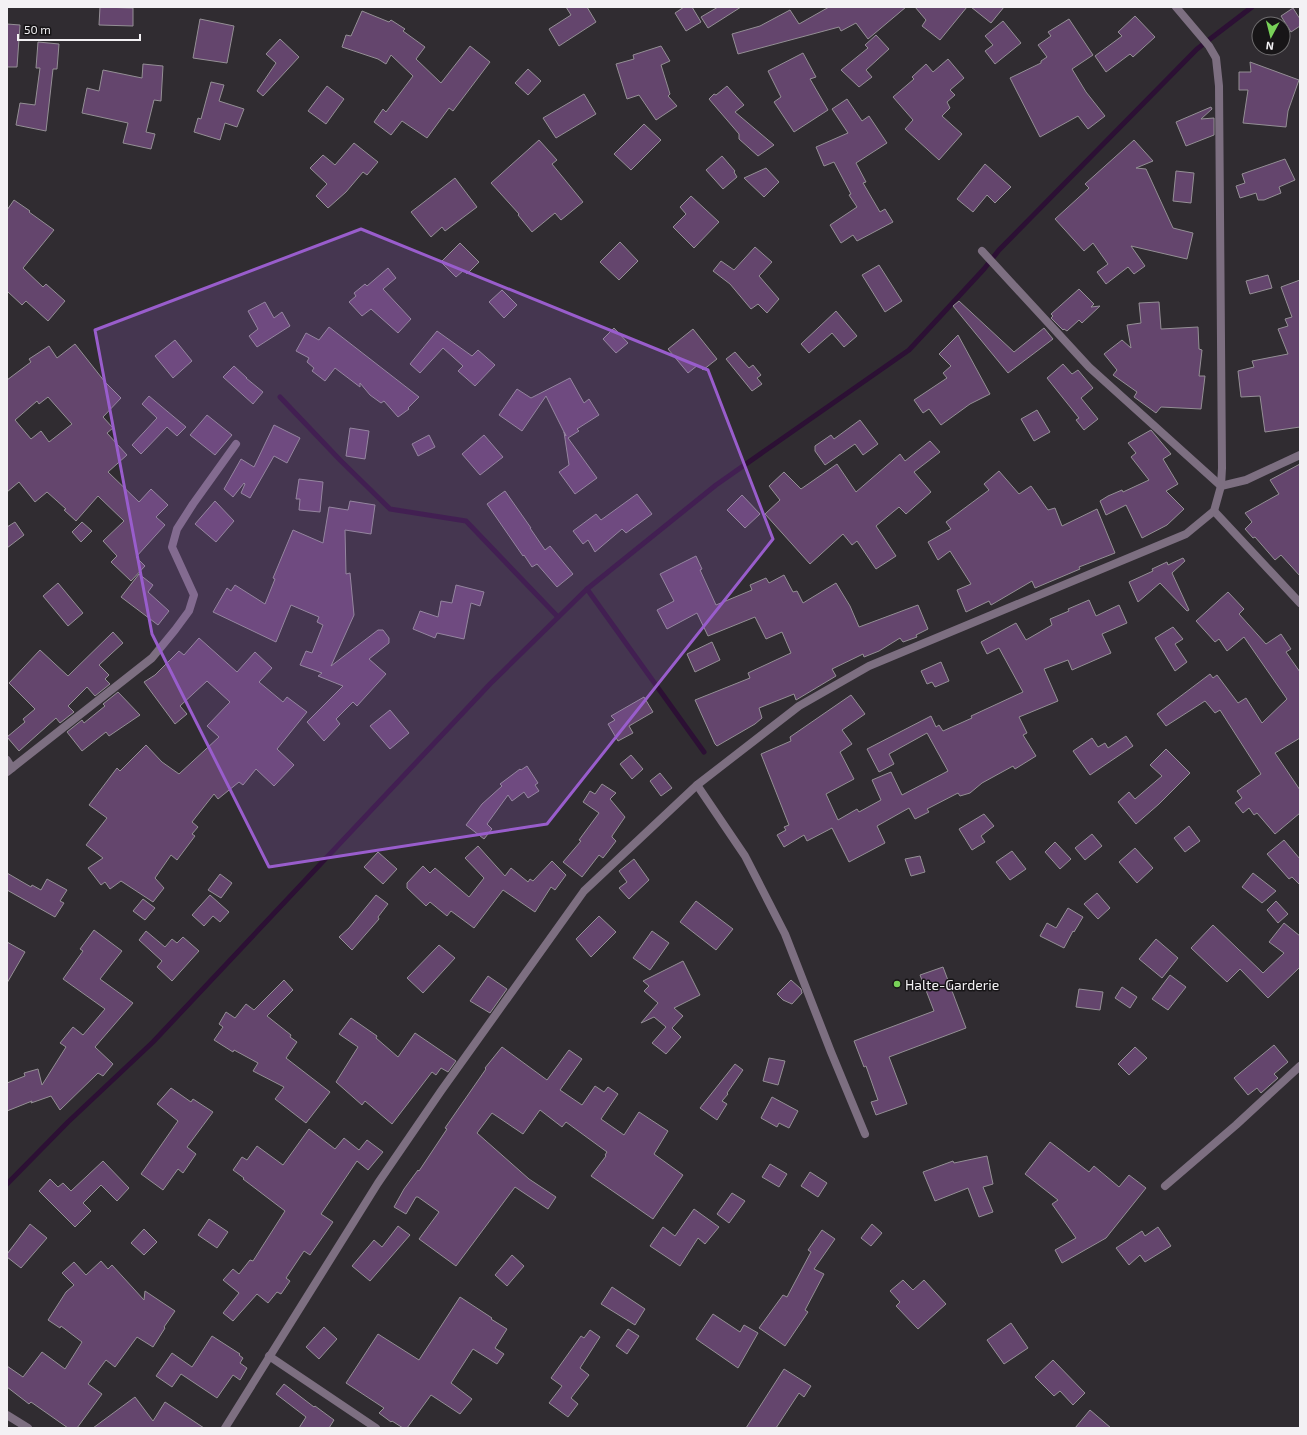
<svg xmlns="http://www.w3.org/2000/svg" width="1307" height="1435" viewBox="0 0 1307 1435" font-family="'Exo 2',sans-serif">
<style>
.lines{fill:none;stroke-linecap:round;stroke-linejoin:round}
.stream{stroke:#2c1034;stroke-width:5}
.building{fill:#64456d;stroke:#948f95;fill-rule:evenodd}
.lane{stroke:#7d6f81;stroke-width:8}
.street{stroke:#7d6f81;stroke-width:8}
.marked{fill:#995dcc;fill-opacity:0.2;stroke:#995dcc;stroke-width:3;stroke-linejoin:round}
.poi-dot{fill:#78d158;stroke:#171517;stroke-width:1.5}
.labels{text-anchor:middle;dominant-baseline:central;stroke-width:3;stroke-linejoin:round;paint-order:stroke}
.poi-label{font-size:14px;fill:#f3f1f4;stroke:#171517;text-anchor:start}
</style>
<rect width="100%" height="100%" fill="#302c31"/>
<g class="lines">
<g class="stream">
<polyline points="280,397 340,460 390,509 466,521 558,617"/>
<polyline points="587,589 704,752"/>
<polyline points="7,1184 68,1122 153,1042 490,684 587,589 716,485 909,350 984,269 999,250 1197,49 1252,7"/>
</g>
</g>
<g class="building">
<polygon points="100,7 133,8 133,26 99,25"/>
<polygon points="566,7 587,7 596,22 559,46 549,29 571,15"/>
<polygon points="684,7 692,7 701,22 686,31 675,13"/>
<polygon points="718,7 741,7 708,28 701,17"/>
<polygon points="829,7 906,7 868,39 856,23 841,31 839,27 738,54 732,34 760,26 790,10 799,24"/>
<polygon points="915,7 967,7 940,40 922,26 926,20"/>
<polygon points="971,7 1004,7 991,23"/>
<polygon points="1293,8 1300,19 1300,26 1291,32 1281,16"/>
<polygon points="362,11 389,22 391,20 405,29 403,31 425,47 416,59 441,83 470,46 490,62 453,111 449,108 427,138 402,121 391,135 374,122 383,109 386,112 413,76 391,55 386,64 378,59 342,47 346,35 351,36"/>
<polygon points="1135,16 1155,37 1133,57 1130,54 1106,72 1095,56 1122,36 1118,32"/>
<polygon points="200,19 234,26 227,63 193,58"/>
<polygon points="1069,19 1093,55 1072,69 1086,92 1105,116 1088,129 1078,116 1040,137 1010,78 1041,63 1041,61 1047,57 1038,45 1051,36 1048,32"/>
<polygon points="1003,21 1021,43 995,64 985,51 993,45 985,36"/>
<polygon points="7,24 20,25 17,67 7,67"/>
<polygon points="876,35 889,49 866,70 872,77 859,87 841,70 868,48 865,45"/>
<polygon points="280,39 299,57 263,96 257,91 276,63 266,54"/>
<polygon points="38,42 59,44 57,69 53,69 46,131 16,125 20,103 35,105 40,68 36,68"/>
<polygon points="661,46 670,61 661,65 670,94 668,96 677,106 656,120 639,95 627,99 616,64 634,59 633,55"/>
<polygon points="803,53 816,77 810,79 828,110 794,132 774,102 781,97 768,71"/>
<polygon points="948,59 964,78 950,90 955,95 947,102 950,108 942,116 962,134 939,160 905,129 913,120 893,97 914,79 912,77 926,64 933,72"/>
<polygon points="1250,62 1299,80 1288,111 1286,127 1243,123 1248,90 1239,90 1239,72 1251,72"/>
<polygon points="143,64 163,66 161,101 154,100 146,132 155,134 151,149 123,143 128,123 82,113 87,88 99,91 103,70 142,78"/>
<polygon points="528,69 541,81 528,95 515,83"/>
<polygon points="211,82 224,85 219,101 244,109 237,127 225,123 220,140 194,132 198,118 201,119"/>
<polygon points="327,86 344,99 326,124 308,111"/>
<polygon points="727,86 744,105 735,112 774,145 758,156 739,139 739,134 709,99 714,94 716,95"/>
<polygon points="584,94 596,114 556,138 543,118"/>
<polygon points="847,99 862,121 869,116 887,143 856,163 866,182 863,183 880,212 885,209 893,222 857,241 853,235 841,243 830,225 857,207 849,195 851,194 834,162 824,166 816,147 848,133 832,109"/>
<polygon points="1211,107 1212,109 1201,119 1214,118 1214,135 1186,146 1176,122"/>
<polygon points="644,124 661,140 631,170 614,154"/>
<polygon points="539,140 557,160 552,164 583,202 561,220 555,213 532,232 518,215 519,214 491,183"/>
<polygon points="1134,140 1153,161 1136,168 1146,169 1173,228 1193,233 1187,259 1131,246 1145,266 1134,274 1128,267 1106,284 1097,272 1108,264 1093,243 1084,251 1055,219 1089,188 1085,184"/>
<polygon points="354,143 378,162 367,175 363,172 346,192 328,208 316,196 327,184 310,168 323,155 335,165"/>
<polygon points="722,156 735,171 734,172 737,177 723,189 706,170"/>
<polygon points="1285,159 1295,180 1279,187 1281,193 1264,200 1258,200 1256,193 1240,198 1236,186 1245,183 1242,174"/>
<polygon points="985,164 1011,187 995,203 987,195 973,212 957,199"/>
<polygon points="766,168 779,182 764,197 744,178"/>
<polygon points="1176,171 1194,173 1191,203 1173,201"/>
<polygon points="455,178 477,207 445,231 442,227 431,237 411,212"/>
<polygon points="691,196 719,222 694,248 673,227 686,214 680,207"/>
<polygon points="14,200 30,211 29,212 54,230 23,268 43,287 46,284 65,301 48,321 26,301 22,305 7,291 7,210"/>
<polygon points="620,242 638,261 619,280 600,262"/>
<polygon points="460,243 479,262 467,274 464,270 456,277 441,262"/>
<polygon points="755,247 772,262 759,276 779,299 767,313 758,304 751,309 730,284 713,271 721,261 734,270"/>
<polygon points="879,265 902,301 885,312 862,275"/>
<polygon points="388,268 396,278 383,289 411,319 398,333 371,309 362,316 349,302 356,296 354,293 365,284 367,286"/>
<polygon points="1268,275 1272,288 1250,294 1246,281"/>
<polygon points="1300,280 1300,427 1265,432 1260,396 1241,397 1238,371 1254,367 1252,361 1288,354 1278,329 1288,326 1285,319 1292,317 1281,287"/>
<polygon points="1079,289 1094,304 1091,307 1100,306 1082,323 1079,320 1067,331 1064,329 1063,330 1051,318 1053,316 1051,314"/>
<polygon points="502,290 517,305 504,318 489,302"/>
<polygon points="959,301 1014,352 1044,328 1053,339 1008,373 953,306"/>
<polygon points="265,302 274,318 282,312 290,326 257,347 249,336 258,329 248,311"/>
<polygon points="1159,302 1161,329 1198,327 1199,349 1202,350 1199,376 1205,376 1201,409 1161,407 1156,413 1134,397 1137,392 1113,375 1117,370 1104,354 1122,340 1131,348 1127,325 1141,323 1139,303"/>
<polygon points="836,311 857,336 844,347 832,333 809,353 801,344"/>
<polygon points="329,327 419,397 408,408 409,409 398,417 384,401 381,403 370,395 360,383 360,387 335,368 325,381 312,371 314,368 307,362 309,358 296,351 306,333 319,340"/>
<polygon points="614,328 628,343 616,353 603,339"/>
<polygon points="693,329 717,359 703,370 698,365 688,373 668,349"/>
<polygon points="437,331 472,356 478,350 495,365 475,386 458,371 463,366 443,348 420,373 410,364"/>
<polygon points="958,335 990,394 970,404 941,425 929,409 923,413 914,400 947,378 943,373 951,366 939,354"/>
<polygon points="175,340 192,361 173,378 155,356"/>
<path d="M75,344L105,382L121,398L103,417L113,428L107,433L127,455L108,472L139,502L151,489L168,505L156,517L165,525L136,557L145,566L131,581L111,562L117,556L103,541L124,521L98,496L76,521L64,510L66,509L47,492L35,502L19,482L7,492V380L31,362L29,359L49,346L57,358ZM48,397L72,424L49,442L41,431L31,439L15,420L37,401L39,404Z"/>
<polygon points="735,352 749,368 753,365 761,375 757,378 762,384 752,391 726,359"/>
<polygon points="1063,364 1072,374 1078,370 1093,388 1081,398 1098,419 1084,430 1076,420 1079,418 1047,378"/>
<polygon points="234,366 247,378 246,378 263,392 253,404 223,377"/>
<polygon points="570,378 584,403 589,399 599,415 577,429 579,431 568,438 597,478 575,494 559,472 569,465 564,432 566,436 546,396 522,431 499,415 517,389 531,398"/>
<polygon points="149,396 186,427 177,436 167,427 141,454 132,445 157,418 142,404"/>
<polygon points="1037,410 1050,432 1034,441 1021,419"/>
<polygon points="207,415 232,435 215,455 190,435"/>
<polygon points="860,420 878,444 863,455 855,444 825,465 815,451 815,446 831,435 834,439"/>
<polygon points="274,425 300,438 287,463 274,456 250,498 241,493 245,484 244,483 233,497 224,489 241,459 254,467"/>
<polygon points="350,428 369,431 365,459 346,456"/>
<polygon points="1151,430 1171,454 1163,459 1178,484 1166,491 1184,509 1167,525 1142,538 1126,505 1106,515 1100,501 1108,496 1122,490 1123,492 1149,480 1131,457 1136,453 1128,443"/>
<polygon points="429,435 435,447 418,456 412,444"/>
<polygon points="484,435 503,457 480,475 462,454"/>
<polygon points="930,441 940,452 914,472 931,492 906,514 899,507 876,526 896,556 876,569 857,541 852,545 843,534 810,564 765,514 780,500 769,486 784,472 801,489 837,464 856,492 900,454 905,461"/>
<polygon points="1300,464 1300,576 1281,555 1275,560 1255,537 1253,538 1245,529 1252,522 1245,513 1279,494 1270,480"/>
<polygon points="999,471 1019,494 1031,486 1048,510 1055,508 1062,526 1097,509 1115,553 1079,567 1080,569 1035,588 1032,581 991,605 989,601 966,612 957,590 971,584 950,551 938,560 928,542 951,529 946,522 989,490 984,484"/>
<polygon points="299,479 323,482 320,512 299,510 300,499 296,499"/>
<polygon points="505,491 531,528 530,528 545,550 550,546 573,574 557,587 537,564 532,567 524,555 523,556 487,504"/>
<polygon points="637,494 652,514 626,533 622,529 595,552 588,540 583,544 573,531 596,514 601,520"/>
<polygon points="742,495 760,514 745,528 727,510"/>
<polygon points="215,501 234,521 216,542 195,524"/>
<polygon points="350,501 375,505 371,534 345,530 346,574 350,573 354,615 331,666 378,630 383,630 389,638 389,643 369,659 386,674 357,706 353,702 336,719 340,724 324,741 307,722 343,686 318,676 322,673 300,665 306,651 312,653 323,625 317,622 319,617 291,605 276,642 213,612 227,588 231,591 235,585 265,604 275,579 273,578 293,530 323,543 329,507 348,510"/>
<polygon points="15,522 24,535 7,548 7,527"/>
<polygon points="82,522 92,531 81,542 72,532"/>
<polygon points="696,556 702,569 700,570 716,605 752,590 750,585 766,578 769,583 784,575 793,592 797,591 803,603 836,583 850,606 859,627 918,605 928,629 916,635 917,637 903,642 900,638 879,651 864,657 863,654 832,669 836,676 796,700 794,694 759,708 762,718 755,724 717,746 715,744 695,700 750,678 748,673 791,653 782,632 766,639 755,617 708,636 697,613 667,629 657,610 674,601 660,574"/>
<polygon points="1183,558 1185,561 1172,573 1189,610 1187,611 1160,583 1138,602 1129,582 1153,571 1152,569 1167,562 1168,565"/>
<polygon points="139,574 153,585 148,592 169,611 158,625 121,597"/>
<polygon points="58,583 83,613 68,626 43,596"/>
<polygon points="456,585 484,592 480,606 471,603 464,639 437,633 435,638 413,629 420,611 438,617 441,601 452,603"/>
<polygon points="1228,592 1244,609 1239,614 1266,644 1281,634 1291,649 1286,652 1300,672 1300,738 1275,753 1300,790 1300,813 1275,834 1257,813 1254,815 1249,808 1243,813 1235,803 1242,798 1237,791 1261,774 1220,710 1215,713 1205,701 1166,726 1157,714 1210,674 1213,678 1217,675 1238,703 1246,698 1262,723 1287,699 1244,637 1227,651 1219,639 1215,642 1196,621"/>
<polygon points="1089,600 1096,616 1119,605 1127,623 1102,634 1111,653 1072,670 1068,660 1044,669 1058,701 1019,717 1027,733 1023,735 1036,756 1015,769 1013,766 982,783 970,793 960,796 958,793 927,809 929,812 915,819 909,808 877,826 885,843 849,862 832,828 807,841 804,835 784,847 777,835 786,830 784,827 789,825 761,754 791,741 790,737 851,695 865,714 842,730 852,744 840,752 854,779 826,794 838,820 857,809 859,812 881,800 872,780 891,772 902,795 948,771 927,733 889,754 894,764 879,772 867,749 931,716 936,727 939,725 943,731 972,718 971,716 1023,692 999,648 987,654 981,642 1016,623 1026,640 1052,625 1050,619 1069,611 1068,609"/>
<polygon points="1173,627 1183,639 1175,644 1187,662 1175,671 1155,638"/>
<polygon points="113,632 123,643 99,665 109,675 105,679 110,684 95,696 87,687 68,706 74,712 60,723 56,718 19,751 7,737 25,722 23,719 35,709 9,683 40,650 68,676"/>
<polygon points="199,638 237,672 255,652 272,668 259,682 283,702 287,697 307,712 277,749 294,765 274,786 256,769 243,785 239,782 218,799 214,794 192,822 198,827 192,834 195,836 177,860 171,855 155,878 164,888 153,902 121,881 110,889 105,882 101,885 88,868 103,858 86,845 107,818 89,805 117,768 120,771 146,745 162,762 179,774 219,737 207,726 230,702 207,681 180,706 187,714 175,724 144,682 155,675 179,651 184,655"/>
<polygon points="712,642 720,660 695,672 687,654"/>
<polygon points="941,662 949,681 935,687 932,682 927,684 921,671"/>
<polygon points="118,692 140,715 109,736 106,732 82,751 67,732 82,720 84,723 105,706 103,704"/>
<polygon points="644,697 653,712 629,726 633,733 618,741 608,724 615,720 611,716"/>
<polygon points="390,710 409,733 390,749 370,726"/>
<polygon points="1126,736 1133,746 1090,775 1073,751 1092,738 1098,747 1105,743 1108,748"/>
<polygon points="1166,749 1190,773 1159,804 1136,824 1118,802 1129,792 1135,799 1162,776 1150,765"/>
<polygon points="631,755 643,769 632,779 620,764"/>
<polygon points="527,766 538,783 535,785 539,791 528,798 524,792 512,801 508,795 487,824 492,829 484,839 466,825 482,804 502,786 500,784 520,769 521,770"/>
<polygon points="660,773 672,788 661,796 650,781"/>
<polygon points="602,784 616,793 610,799 625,817 612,836 612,837 616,841 603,858 599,855 582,877 563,862 581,841 579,840 599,813 583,802 590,791 595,794"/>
<polygon points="984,814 994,826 981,836 985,842 972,850 959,829"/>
<polygon points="1189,826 1200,841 1185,852 1174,838"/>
<polygon points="1092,834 1102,846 1085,860 1075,848"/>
<polygon points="1284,840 1300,859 1300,885 1292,877 1289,879 1267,854"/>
<polygon points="1055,842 1071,859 1060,869 1045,852"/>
<polygon points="478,846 505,876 511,868 528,882 530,879 533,881 552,861 566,875 555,890 551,887 535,912 503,890 474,928 451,911 447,916 430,902 426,906 407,888 407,883 423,866 430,873 435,868 469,897 484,878 465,858"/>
<polygon points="1135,848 1153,868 1137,883 1119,862"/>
<polygon points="1012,851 1026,869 1010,880 996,862"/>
<polygon points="378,852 397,869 383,884 364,867"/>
<polygon points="920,856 925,872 911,876 905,859"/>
<polygon points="634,859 649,880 629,899 619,888 627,882 619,871"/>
<polygon points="7,873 31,887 32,885 41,890 47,879 67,890 60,901 64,903 55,917 7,890"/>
<polygon points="1253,873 1276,891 1262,903 1242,887"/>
<polygon points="220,874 232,883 221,898 208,890"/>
<polygon points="1097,893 1110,908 1098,919 1084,904"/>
<polygon points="210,895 229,912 220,922 213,916 204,926 192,915"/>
<polygon points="376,895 388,904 378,917 379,919 352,950 339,937 349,928"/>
<polygon points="143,899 155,908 145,920 133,911"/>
<polygon points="696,901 733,929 716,950 680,922"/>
<polygon points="1276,901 1288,914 1278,923 1267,910"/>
<polygon points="1068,908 1083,917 1074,932 1073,931 1064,948 1040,936 1047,923 1056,928"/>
<polygon points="599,916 616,932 591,957 576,939"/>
<polygon points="1284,923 1300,936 1300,967 1268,998 1240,969 1227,982 1191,948 1213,925 1263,973 1284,953 1269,942"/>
<polygon points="94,930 122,951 100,979 133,1003 95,1047 113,1064 103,1076 98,1073 60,1110 51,1096 31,1103 32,1101 7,1111 7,1083 25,1076 24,1073 38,1069 42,1085 66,1047 60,1043 73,1027 83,1035 105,1009 63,979 83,951 80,949"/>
<polygon points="146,931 165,947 172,939 177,943 183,937 199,951 172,981 157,967 162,961 139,940"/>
<polygon points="652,931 669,943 650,970 633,958"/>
<polygon points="1156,939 1178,958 1162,978 1139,959"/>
<polygon points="7,942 25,952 7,983"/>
<polygon points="439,945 455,958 423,993 407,978"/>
<polygon points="683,961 700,995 674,1008 683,1016 672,1028 681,1037 666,1054 652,1043 666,1027 654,1017 641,1023 658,1003 644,991 649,986 643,981"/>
<polygon points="943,967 966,1028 889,1057 907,1104 876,1115 871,1102 878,1100 866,1066 864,1067 854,1041 934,1011 920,975"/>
<polygon points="1170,975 1186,987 1168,1010 1152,999"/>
<polygon points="488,976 507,989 490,1013 470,1001"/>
<polygon points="284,980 293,990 267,1016 291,1035 290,1037 297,1042 286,1058 330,1092 306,1123 275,1099 284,1087 253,1071 258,1063 234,1050 233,1052 214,1040 223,1027 219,1024 226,1012 235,1018 246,1004 254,1010"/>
<polygon points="791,980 801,989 802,993 792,1004 783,1000 777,994"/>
<polygon points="1122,987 1137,997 1130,1008 1115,998"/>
<polygon points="1079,989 1103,992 1100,1010 1076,1007"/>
<polygon points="351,1018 377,1036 376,1038 398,1057 415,1033 456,1061 448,1072 441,1068 436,1075 432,1072 392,1124 365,1101 362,1105 336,1082 358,1047 339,1034"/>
<polygon points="1274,1045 1288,1062 1274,1074 1278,1078 1261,1093 1257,1088 1248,1095 1234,1078"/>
<polygon points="502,1047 547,1080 569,1050 582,1059 560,1090 582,1105 595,1086 604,1092 608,1087 618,1094 601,1119 624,1135 639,1112 668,1131 654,1154 683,1175 653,1219 591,1176 606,1156 605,1155 607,1152 566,1122 562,1127 540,1110 523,1134 492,1113 477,1133 529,1179 556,1197 548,1209 515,1187 456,1266 419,1239 439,1212 418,1197 416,1197 406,1214 394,1207 404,1189 418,1170 419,1171 447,1129 445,1128 486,1069 485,1068"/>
<polygon points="1135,1047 1147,1058 1129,1075 1118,1064"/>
<polygon points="769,1058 785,1061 778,1085 763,1081"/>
<polygon points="735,1064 743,1070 727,1093 728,1094 722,1101 727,1104 717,1120 700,1108"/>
<polygon points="171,1088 191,1102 193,1099 213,1112 187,1147 196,1154 183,1173 178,1169 163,1190 141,1174 178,1121 157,1104"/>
<polygon points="772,1097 798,1111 789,1128 779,1123 777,1127 761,1118"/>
<polygon points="309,1129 335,1149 344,1138 359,1150 367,1140 383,1152 368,1170 357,1161 321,1214 333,1222 310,1255 304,1251 286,1278 290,1281 281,1294 277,1292 268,1303 257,1294 233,1321 223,1313 239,1293 223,1280 233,1269 239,1274 250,1260 253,1261 285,1211 243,1179 244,1178 233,1170 242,1157 247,1160 257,1146 283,1165"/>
<polygon points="1050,1142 1089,1172 1094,1166 1119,1187 1129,1175 1146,1188 1106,1238 1062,1263 1055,1250 1076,1238 1052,1204 1058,1200 1025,1174"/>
<polygon points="987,1156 993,1184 983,1187 993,1212 979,1217 968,1188 935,1201 923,1172 953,1161 954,1163"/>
<polygon points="103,1161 129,1188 117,1201 101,1185 83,1203 91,1211 75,1227 39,1191 50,1179 58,1187 63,1183 71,1191"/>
<polygon points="770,1164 787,1174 779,1187 762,1177"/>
<polygon points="810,1172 827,1183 818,1197 801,1186"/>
<polygon points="732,1193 745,1201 729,1223 717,1214"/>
<polygon points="694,1209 719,1227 705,1244 698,1238 680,1266 650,1246 663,1227 675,1236"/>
<polygon points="209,1219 228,1232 217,1248 198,1235"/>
<polygon points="30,1224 47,1238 21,1268 7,1257 7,1254"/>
<polygon points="872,1224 882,1233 871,1246 861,1238"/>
<polygon points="398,1226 410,1235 370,1281 352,1266 374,1240 382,1247"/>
<polygon points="1158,1227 1171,1246 1145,1262 1140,1255 1129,1265 1116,1248 1142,1231 1145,1236"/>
<polygon points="144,1229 157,1242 144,1255 131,1243"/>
<polygon points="822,1230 835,1239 814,1269 824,1274 805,1310 808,1312 785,1346 759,1328 783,1295 787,1297 811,1252 808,1250"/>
<polygon points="512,1255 524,1266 507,1286 495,1275"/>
<polygon points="101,1261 108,1269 112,1265 144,1300 145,1291 175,1311 164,1327 165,1328 153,1347 137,1337 115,1367 106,1360 88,1384 102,1394 77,1428 68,1428 31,1402 29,1404 7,1387 7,1366 23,1377 42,1352 65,1369 82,1342 61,1326 60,1328 48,1320 66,1292 74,1285 62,1273 74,1262 86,1275"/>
<polygon points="903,1280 913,1290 924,1280 946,1304 918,1329 896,1306 900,1302 890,1291"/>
<polygon points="612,1287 645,1309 635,1325 601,1304"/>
<polygon points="460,1297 492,1318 491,1319 507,1329 495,1348 504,1354 497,1364 473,1349 451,1383 472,1399 460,1414 431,1395 407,1428 403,1428 392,1421 391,1422 379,1413 384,1408 346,1383 378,1334 419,1360"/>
<polygon points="713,1314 740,1332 744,1325 758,1333 738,1368 696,1339"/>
<polygon points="1011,1323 1028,1348 1004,1364 987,1340"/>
<polygon points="324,1327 337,1339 319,1359 306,1347"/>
<polygon points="628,1329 639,1336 627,1354 616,1346"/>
<polygon points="590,1330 600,1337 580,1368 589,1375 571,1398 578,1404 568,1417 549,1403 562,1386 551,1378 581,1336 584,1338"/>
<polygon points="212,1336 240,1354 239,1355 243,1358 240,1363 247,1368 240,1380 233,1375 217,1398 181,1374 172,1387 156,1376 172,1353 192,1367"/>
<polygon points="1053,1360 1085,1393 1073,1405 1060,1391 1054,1396 1035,1377"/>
<polygon points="784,1369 811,1386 804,1397 799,1393 776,1428 746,1428"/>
<polygon points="284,1384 314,1407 315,1406 334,1420 329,1428 299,1428 306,1417 276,1394"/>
<polygon points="135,1397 153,1421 165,1402 204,1428 93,1428"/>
<polygon points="1090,1410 1111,1428 1075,1428"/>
</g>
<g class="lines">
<polyline class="lane" points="7,760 12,768"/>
<g class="street">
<polyline points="982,251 1089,367 1221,486 1246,480 1300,455"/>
<polyline points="1214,511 1300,603"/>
<polyline points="7,772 152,658 175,630 189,611 194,595 172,547 177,529 193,504 236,444"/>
<polyline points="697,785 745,856 785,934 831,1052 865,1134"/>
<polyline points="1165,1186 1236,1125 1300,1066"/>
<polyline points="269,1356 376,1428"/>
<polyline points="7,1415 28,1428"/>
<polyline points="225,1428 378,1183 441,1091 584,891 697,785 799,706 869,666 1186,534 1214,511 1221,486 1222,468 1219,86 1216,58 1209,46 1176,7"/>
</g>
</g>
<path class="marked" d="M361,229L708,370L773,539L547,824L269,867L152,634L95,330Z"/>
<circle class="poi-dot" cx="897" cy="984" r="4"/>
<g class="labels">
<g class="poi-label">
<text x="905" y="984">Halte-Garderie</text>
</g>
</g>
<rect width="1307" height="1435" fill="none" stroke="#f3f1f4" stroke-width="16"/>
<g transform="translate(1271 36) rotate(187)"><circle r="19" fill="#171517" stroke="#6f6d6f"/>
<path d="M0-3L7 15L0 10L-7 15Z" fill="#78d158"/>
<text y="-6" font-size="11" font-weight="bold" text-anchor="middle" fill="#f3f1f4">N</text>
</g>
<path d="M18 34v6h122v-6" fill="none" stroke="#f3f1f4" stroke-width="2"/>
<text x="24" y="34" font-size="12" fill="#f3f1f4" stroke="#171517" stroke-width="3" paint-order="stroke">50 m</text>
</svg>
